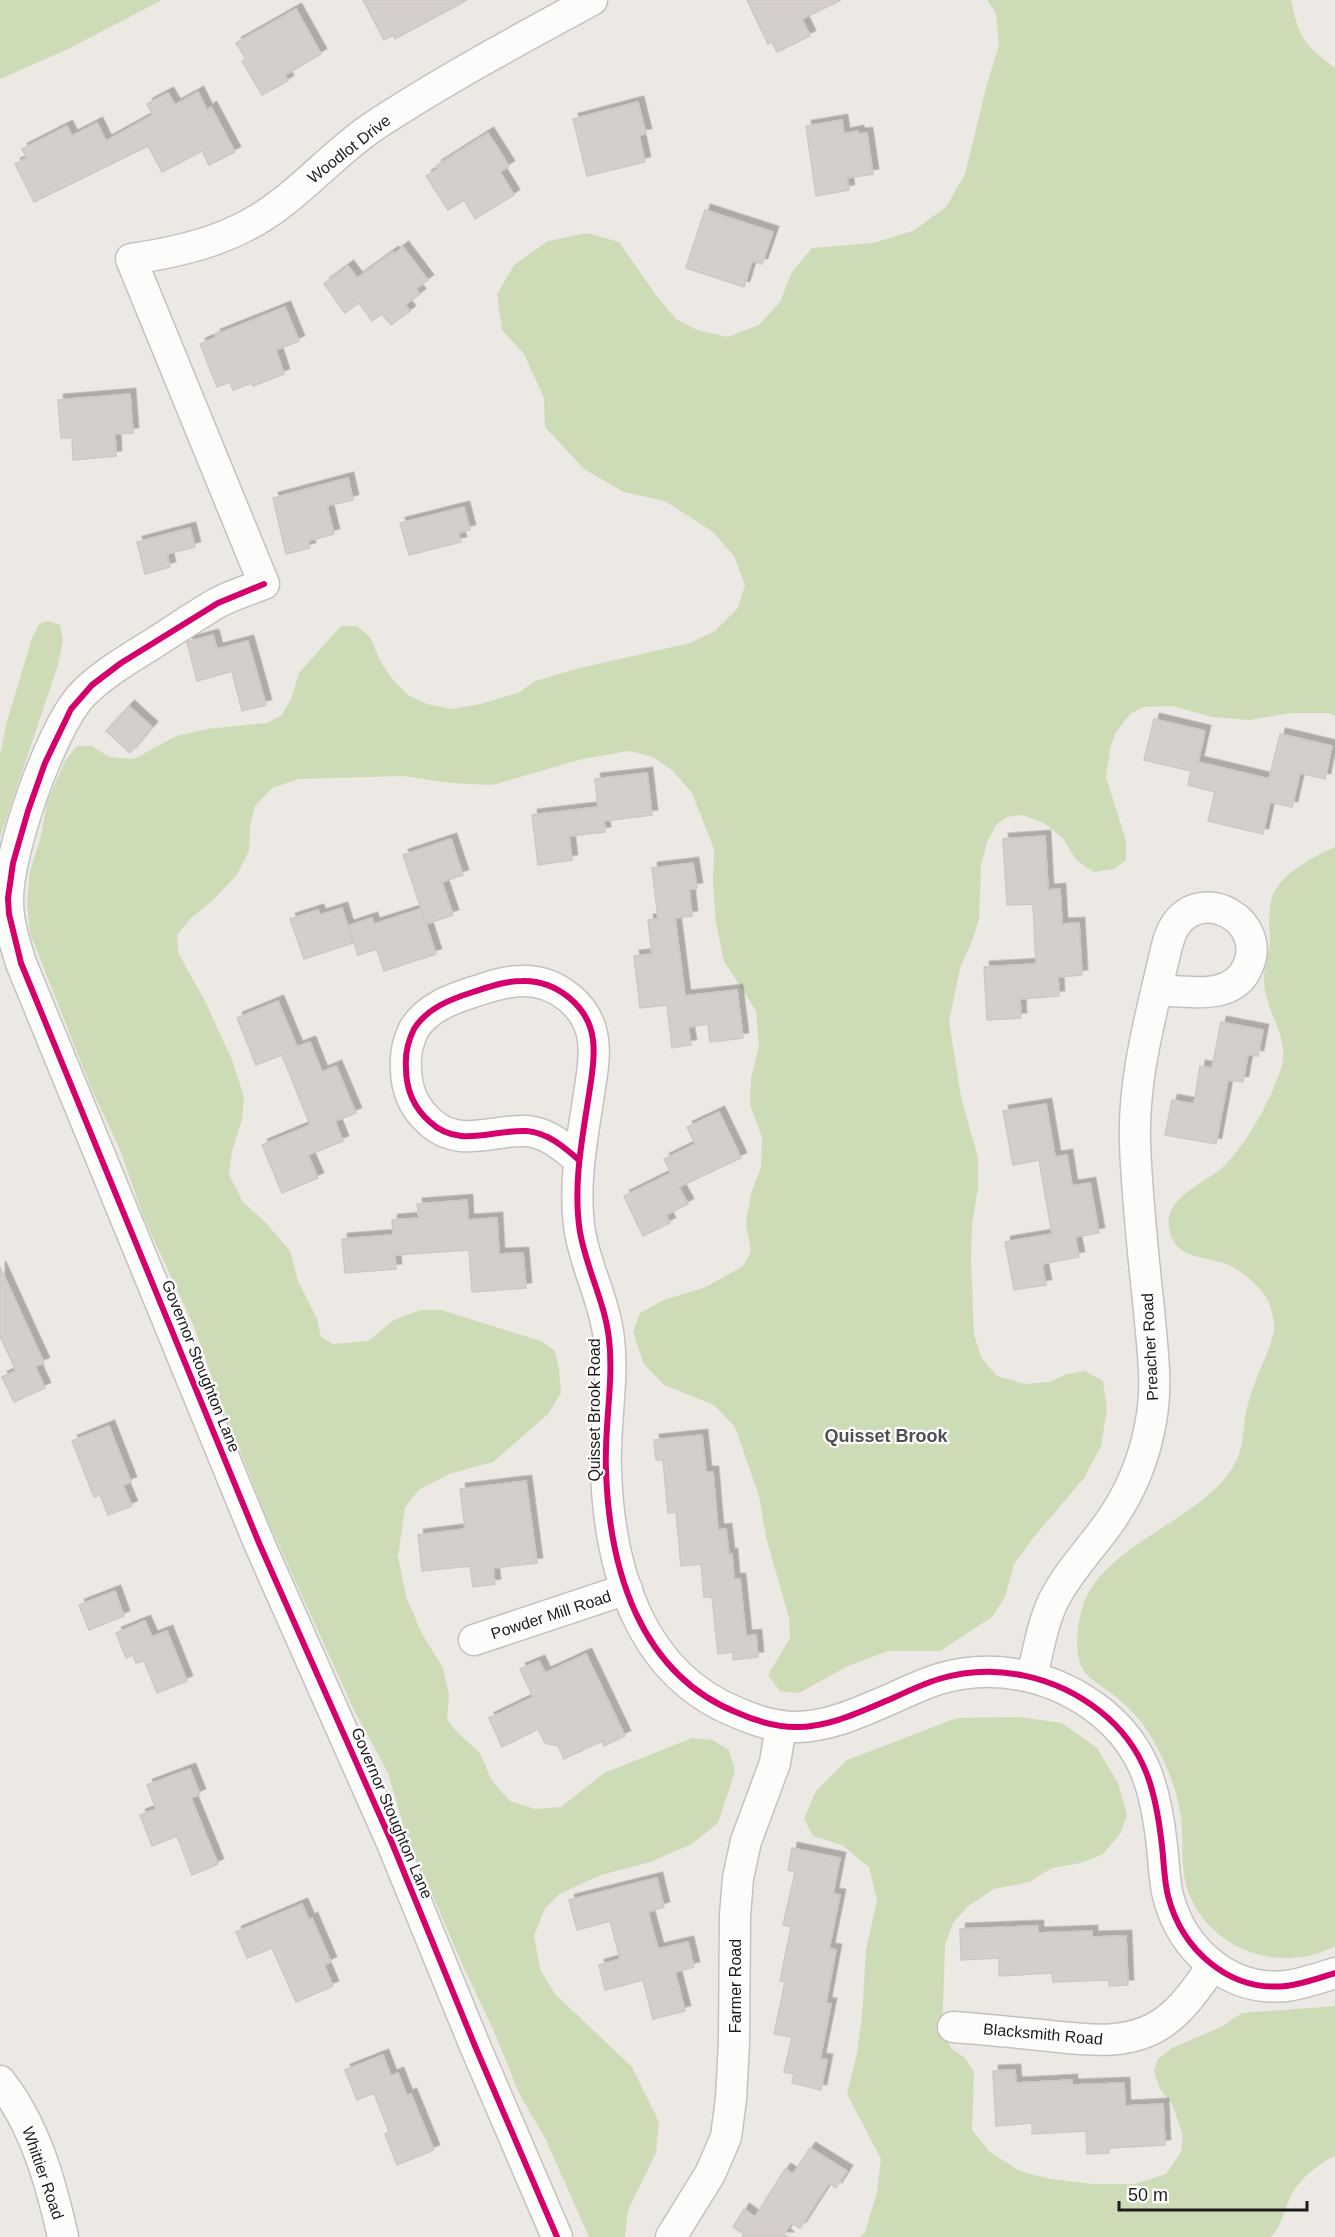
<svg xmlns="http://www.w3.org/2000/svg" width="1335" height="2237" viewBox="0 0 1335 2237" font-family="Arial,sans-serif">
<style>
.forest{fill:#cddcb7}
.building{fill:#d4cfcd;stroke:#cfc9c5;stroke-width:1.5;filter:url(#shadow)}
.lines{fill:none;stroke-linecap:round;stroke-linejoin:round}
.minor-casing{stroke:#c4c2c0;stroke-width:33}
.minor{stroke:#fcfcfb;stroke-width:30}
.cycleway-casing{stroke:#fff;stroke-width:10}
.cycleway{stroke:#d6006c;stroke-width:6}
.labels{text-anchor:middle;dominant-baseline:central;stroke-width:4.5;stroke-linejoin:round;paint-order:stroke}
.street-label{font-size:16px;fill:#1c1c1c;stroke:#fff}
.neighbourhood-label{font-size:18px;font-weight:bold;fill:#4f4f4f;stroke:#fff}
</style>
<defs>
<filter id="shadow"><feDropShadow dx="5.5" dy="-5.5" stdDeviation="0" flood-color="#0004"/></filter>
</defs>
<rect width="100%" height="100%" fill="#ece8e4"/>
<g class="forest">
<polygon points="0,0 162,0 68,49 0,79"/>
<path d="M987,0H1291C1299,38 1304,45 1335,68V716L1328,713H1291L1249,720L1212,717L1172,706L1143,707L1130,714L1116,732L1110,749L1106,777L1126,841V860L1114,869L1094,872L1076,860L1063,838L1044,823L1022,815L1007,817L997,824L988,840L981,864L979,919L972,941L960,968L949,1022L961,1097L978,1158V1187L972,1224L971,1260L974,1335L982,1359L997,1376L1025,1384L1050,1382L1067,1374L1085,1371L1103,1381L1107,1409L1101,1446L1084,1478L1033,1538L1014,1564L1005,1597L992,1617L940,1651H888L848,1666L799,1693L780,1691L768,1675L790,1638L789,1618L766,1537L759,1496L735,1427L714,1405L664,1385L644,1364L633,1332L640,1313L664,1300L706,1287L743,1266L751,1252L746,1222L751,1194L761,1167L762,1137L750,1105L751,1078L759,1046L756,1011L724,961L716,923L713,885L714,849L692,793L673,771L653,757L629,751L582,759L492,785L451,783L403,776L299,779L272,788L255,806L250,826L249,851L236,876L212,901L191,918L177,935L178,953L204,999L232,1060L244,1097L242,1120L232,1151L229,1175L243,1202L266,1223L290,1251L298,1281L317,1319L321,1337L333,1344L368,1341L394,1320L421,1310H441L541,1341L555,1351L559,1370L561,1393L548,1414L493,1462L449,1474L419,1490L405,1507L398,1557L406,1596L421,1632L443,1668L449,1695L447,1720L459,1734L480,1753L492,1781L510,1801L535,1809L561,1807L604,1773L692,1738L712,1740L729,1750L735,1771L718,1823L692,1844L650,1862L601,1875L561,1893L545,1908L534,1936L540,1969L555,1994L632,2067L659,2122L656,2153L628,2210L625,2237H589L546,2140L519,2093L493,2029L463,1966L405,1831L388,1773L354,1710L267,1519L218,1395L195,1329L144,1218L119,1147L92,1090L30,933L27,903L30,871L41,836L47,802L65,761L77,746H91L110,757L134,759L176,736L207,729L267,723L282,715L291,699L299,673L341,626H357L370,637L381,663L394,681L408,695L427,704L451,709L481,704L520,692L535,681L580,668L690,643L715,631L738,608L745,585L734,556L713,532L665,501L624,492L584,469L545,427L544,398L524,354L502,330L497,294L514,265L548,241L587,233L619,242L658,298L676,319L697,330L728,337L759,325L780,302L792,272L812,248L873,243L913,231L946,207L965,174L986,88L999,45L996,13Z"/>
<polygon points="48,621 60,625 63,640 58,665 0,837 0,756 6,725 32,638 39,624"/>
<path d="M1335,847V1946C1281,1975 1209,1950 1188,1891C1179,1866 1185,1837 1180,1811C1177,1792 1169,1772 1161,1755C1154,1742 1147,1728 1137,1717C1128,1706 1115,1696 1104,1688C1099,1684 1091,1679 1086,1674C1072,1657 1077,1622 1084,1603C1102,1550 1190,1522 1226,1477C1246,1452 1241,1436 1247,1408C1253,1381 1268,1357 1274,1331C1275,1323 1273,1317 1271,1309C1268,1298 1264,1293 1256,1285C1247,1276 1238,1269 1226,1264C1202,1255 1174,1260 1169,1227C1164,1196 1207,1183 1225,1165C1247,1143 1271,1099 1281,1069C1289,1043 1274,1023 1267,999C1261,977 1265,968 1269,948C1271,938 1269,928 1269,919C1270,913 1270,902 1272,897C1282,872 1313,857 1335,847Z"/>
<path d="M1020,1717L1062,1723L1097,1748L1118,1783L1127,1815L1120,1834L1103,1854L1081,1863L1052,1868L1029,1882L994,1889L968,1906L953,1923L945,1945L942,2032L951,2048L965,2058L974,2072L972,2130L991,2153L1020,2171L1050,2179L1093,2184H1135L1166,2174L1181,2152L1183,2136L1173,2106L1160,2089L1154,2071L1158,2059L1172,2048L1223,2026L1242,2013L1335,2006V2156C1319,2163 1297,2181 1290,2198C1284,2212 1281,2226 1271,2237H861L865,2232L877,2192L881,2159L847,2094L857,2053L862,2017L866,1950L877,1900L869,1867L842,1845L813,1836L804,1819L816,1791L847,1760L957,1718Z"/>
</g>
<g class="building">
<polygon points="363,0 467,0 395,39 393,35 384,40"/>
<polygon points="747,0 841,0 802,19 810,36 777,52 772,42 768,44"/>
<polygon points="296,9 321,54 285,75 288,81 262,95 242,61 246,59 236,43"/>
<polygon points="198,92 207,110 211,107 235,152 209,165 202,151 162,172 148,146 34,202 15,164 27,158 22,149 67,126 72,136 97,123 106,141 153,115 147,104 168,93 175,105"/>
<polygon points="638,102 646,134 639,135 645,162 587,176 573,119"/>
<polygon points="842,120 844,134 858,131 859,134 867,133 873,174 847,178 849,190 816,196 806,126"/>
<polygon points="488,133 509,166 500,172 514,195 475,219 464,200 448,210 426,176 438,169 436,166"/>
<polygon points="705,210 773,232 762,264 752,261 744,287 686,268"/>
<polygon points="403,247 428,280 416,289 420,294 405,305 410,311 391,325 382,314 372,321 359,303 345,313 324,284 348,266 357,278 393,252 394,254"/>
<polygon points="285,307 299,341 276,350 284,374 253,386 252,383 233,390 230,382 217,387 200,344 216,337 215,335"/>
<polygon points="130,394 133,433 115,434 116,456 73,460 72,438 61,438 58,400"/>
<polygon points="348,478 353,500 327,506 334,534 308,541 310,548 286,554 273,498"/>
<polygon points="464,507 470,530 458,533 461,542 409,555 400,523"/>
<polygon points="190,528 195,547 167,554 170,567 145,574 137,542"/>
<polygon points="213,635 217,649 248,641 266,705 242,711 232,671 197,681 187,642"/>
<polygon points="129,706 152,727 130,753 106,731"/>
<polygon points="1154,719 1205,731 1198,762 1269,779 1280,734 1332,746 1325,779 1300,773 1292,807 1270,802 1263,834 1208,821 1215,792 1188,785 1191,771 1144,760"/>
<polygon points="647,773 652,815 604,821 605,832 569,836 572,860 538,865 532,815 598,807 595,779"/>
<polygon points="1045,836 1048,890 1060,889 1062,924 1079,923 1082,975 1058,977 1059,996 1020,999 1021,1018 987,1020 984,967 1036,964 1033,904 1007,905 1003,839"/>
<polygon points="451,839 463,875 442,882 453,915 426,924 403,855"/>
<polygon points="693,863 697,888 689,889 692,916 675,918 685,996 737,990 743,1038 710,1042 708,1024 688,1027 691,1045 672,1048 667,1005 640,1008 634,956 652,954 648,920 658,919 652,868"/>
<polygon points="342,908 353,943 304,959 290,919 318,910 320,915"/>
<polygon points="421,909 436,954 384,971 377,949 358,955 348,926 372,918 374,924"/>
<polygon points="278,1001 297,1047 310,1042 322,1072 336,1066 356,1113 335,1121 343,1141 308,1155 318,1178 282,1193 262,1145 310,1125 282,1055 256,1065 237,1018"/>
<polygon points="1221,1022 1263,1030 1258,1056 1248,1054 1243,1082 1228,1080 1216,1144 1165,1135 1172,1100 1194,1104 1200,1066 1212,1068"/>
<polygon points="1046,1104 1055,1157 1067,1155 1072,1186 1090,1183 1099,1233 1075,1237 1079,1257 1042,1264 1046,1285 1014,1290 1005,1242 1052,1234 1039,1160 1013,1165 1003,1111"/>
<polygon points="719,1112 741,1158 679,1187 688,1204 666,1215 670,1223 643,1236 624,1196 671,1173 664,1159 695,1144 687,1127"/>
<polygon points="467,1200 468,1220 497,1218 499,1254 523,1253 526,1288 472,1292 469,1250 395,1255 396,1269 345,1273 342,1239 393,1235 392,1220 419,1218 417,1204"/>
<polygon points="0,1267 44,1363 35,1366 45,1388 14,1402 2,1377 16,1371 0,1336"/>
<polygon points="109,1426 131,1482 123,1485 132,1506 108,1515 100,1495 94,1497 72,1441"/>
<polygon points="702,1435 706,1472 713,1472 718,1530 726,1529 729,1555 732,1554 734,1579 740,1579 746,1636 756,1635 758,1657 733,1660 733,1652 718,1654 712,1597 704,1597 701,1564 681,1566 676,1512 668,1513 663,1460 656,1460 654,1440"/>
<polygon points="526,1481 537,1563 493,1568 495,1584 473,1587 470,1566 422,1571 418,1535 465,1529 460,1489"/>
<polygon points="115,1591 124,1616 89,1630 79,1605"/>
<polygon points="145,1621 152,1637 167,1631 187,1681 157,1693 144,1661 136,1663 133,1655 126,1658 116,1633"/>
<polygon points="586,1654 625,1736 604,1746 602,1741 564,1759 558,1746 545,1743 538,1729 502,1747 489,1718 533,1697 520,1669 539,1661 545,1673"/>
<polygon points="190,1769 200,1794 191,1798 218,1864 192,1875 177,1836 152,1846 140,1815 156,1809 147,1785"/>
<polygon points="792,1848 840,1858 833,1894 840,1895 829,1949 836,1950 826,2003 831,2004 820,2059 827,2060 821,2090 792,2083 794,2074 784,2072 792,2037 774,2034 785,1982 780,1981 791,1927 783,1925 795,1872 788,1870"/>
<polygon points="657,1878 664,1907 648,1912 658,1949 688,1942 694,1967 675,1972 685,2011 653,2019 643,1980 605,1990 599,1965 620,1959 610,1921 577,1930 569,1900"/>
<polygon points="302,1904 309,1920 312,1918 331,1962 324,1965 333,1986 296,2002 272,1948 247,1958 236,1932"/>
<polygon points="1038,1926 1038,1933 1092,1931 1092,1937 1126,1936 1128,1985 1109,1986 1109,1980 1053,1982 1052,1973 999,1976 999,1958 961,1960 960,1929"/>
<polygon points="383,2055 391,2076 398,2073 407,2096 411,2094 434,2150 397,2165 385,2134 389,2132 374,2093 357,2100 345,2070"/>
<polygon points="1015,2070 1016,2083 1072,2080 1072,2085 1124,2083 1125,2106 1163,2104 1165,2145 1109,2148 1109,2153 1087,2154 1086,2131 1032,2134 1032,2123 996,2126 993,2071"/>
<polygon points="810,2148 847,2171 836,2188 829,2183 800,2228 791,2223 784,2234 788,2237 742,2237 744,2234 733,2227 744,2209 755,2217 785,2169 793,2174"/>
</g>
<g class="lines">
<defs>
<g id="minor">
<path d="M579,1160C564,1147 548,1133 527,1131C494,1129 459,1149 430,1122C414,1108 406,1089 406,1068C405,1055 408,1041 414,1029C427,1008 451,999 473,992C489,987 505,981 522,981C556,980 589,1006 593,1040C595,1054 593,1067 591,1081C584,1130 572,1182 580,1232C586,1268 605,1302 609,1339C614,1381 604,1427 606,1470C609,1568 639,1674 738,1713C756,1721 776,1727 796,1727C830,1727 862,1711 893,1698C908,1691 923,1684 939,1679C995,1662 1056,1676 1101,1712C1146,1748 1156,1792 1162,1846C1164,1863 1164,1880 1168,1896C1182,1950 1229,1992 1286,1986C1303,1984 1319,1978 1335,1973"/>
<polyline points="474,1640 627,1589"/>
<path d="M1032,1676C1039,1649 1043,1618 1057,1594C1072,1567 1094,1545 1111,1520C1131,1491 1145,1456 1151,1421C1158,1384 1152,1347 1149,1310C1143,1254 1137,1199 1135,1143C1133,1079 1150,1019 1164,958C1167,946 1169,934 1176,924C1205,885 1267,922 1248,966C1234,1002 1187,991 1157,990"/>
<path d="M953,2027C982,2029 1011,2032 1040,2035C1081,2039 1128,2048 1164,2022C1184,2008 1198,1986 1212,1967"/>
<path d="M0,2081C35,2125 51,2183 63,2237"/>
<path d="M557,2237L475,2046L392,1843L259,1543L21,963C15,943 8,923 8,901C7,854 50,731 81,696C101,675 127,660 151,645C173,631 195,616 217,603C232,595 248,590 264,584L131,259C186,251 238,238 283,202C314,178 341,148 374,126C444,80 518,40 592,0"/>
<polyline points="671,2237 710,2174 726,2137 731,2099 734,2043 735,1916 738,1878 746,1841 775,1763 781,1726"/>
</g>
</defs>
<use href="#minor" class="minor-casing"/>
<use href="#minor" class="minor"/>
<defs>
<g id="cycleway">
<polyline points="264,584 218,603 121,663 92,685 71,709 45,763 28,811 13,863 8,898 9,914 21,963 259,1543 392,1843 475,2046 557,2237"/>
<path d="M579,1160C564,1147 548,1133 527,1131C494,1129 459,1149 430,1122C414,1108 406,1089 406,1068C405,1055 408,1041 414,1029C427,1008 451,999 473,992C489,987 505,981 522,981C556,980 589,1006 593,1040C595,1054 593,1067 591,1081C584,1130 572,1182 580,1232C586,1268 605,1302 609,1339C614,1381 604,1427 606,1470C609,1568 639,1674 738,1713C756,1721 776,1727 796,1727C830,1727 862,1711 893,1698C908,1691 923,1684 939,1679C995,1662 1056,1676 1101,1712C1146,1748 1156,1792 1162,1846C1164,1863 1164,1880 1168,1896C1182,1950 1229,1992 1286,1986C1303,1984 1319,1978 1335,1973"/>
</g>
</defs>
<use href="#cycleway" class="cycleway-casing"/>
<use href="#cycleway" class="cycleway"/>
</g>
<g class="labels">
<g class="street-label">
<text transform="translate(349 149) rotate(-38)">Woodlot Drive</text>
<text transform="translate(1150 1347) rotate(-93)">Preacher Road</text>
<text transform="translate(201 1366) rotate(68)">Governor Stoughton Lane</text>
<text transform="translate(594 1410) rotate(-90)">Quisset Brook Road</text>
<text transform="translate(551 1615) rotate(-18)">Powder Mill Road</text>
<text transform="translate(392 1813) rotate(67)">Governor Stoughton Lane</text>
<text transform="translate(735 1986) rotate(-90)">Farmer Road</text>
<text transform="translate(1043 2034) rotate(5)">Blacksmith Road</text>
<text transform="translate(43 2173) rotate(71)">Whittier Road</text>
</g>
<g class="neighbourhood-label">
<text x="886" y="1436">Quisset Brook</text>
</g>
</g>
<path d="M1119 2201v9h188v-9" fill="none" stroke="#1c1c1c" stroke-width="3"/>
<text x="1128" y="2201" font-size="18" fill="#1c1c1c" stroke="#ffffff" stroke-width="4.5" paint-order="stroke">50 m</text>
</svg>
